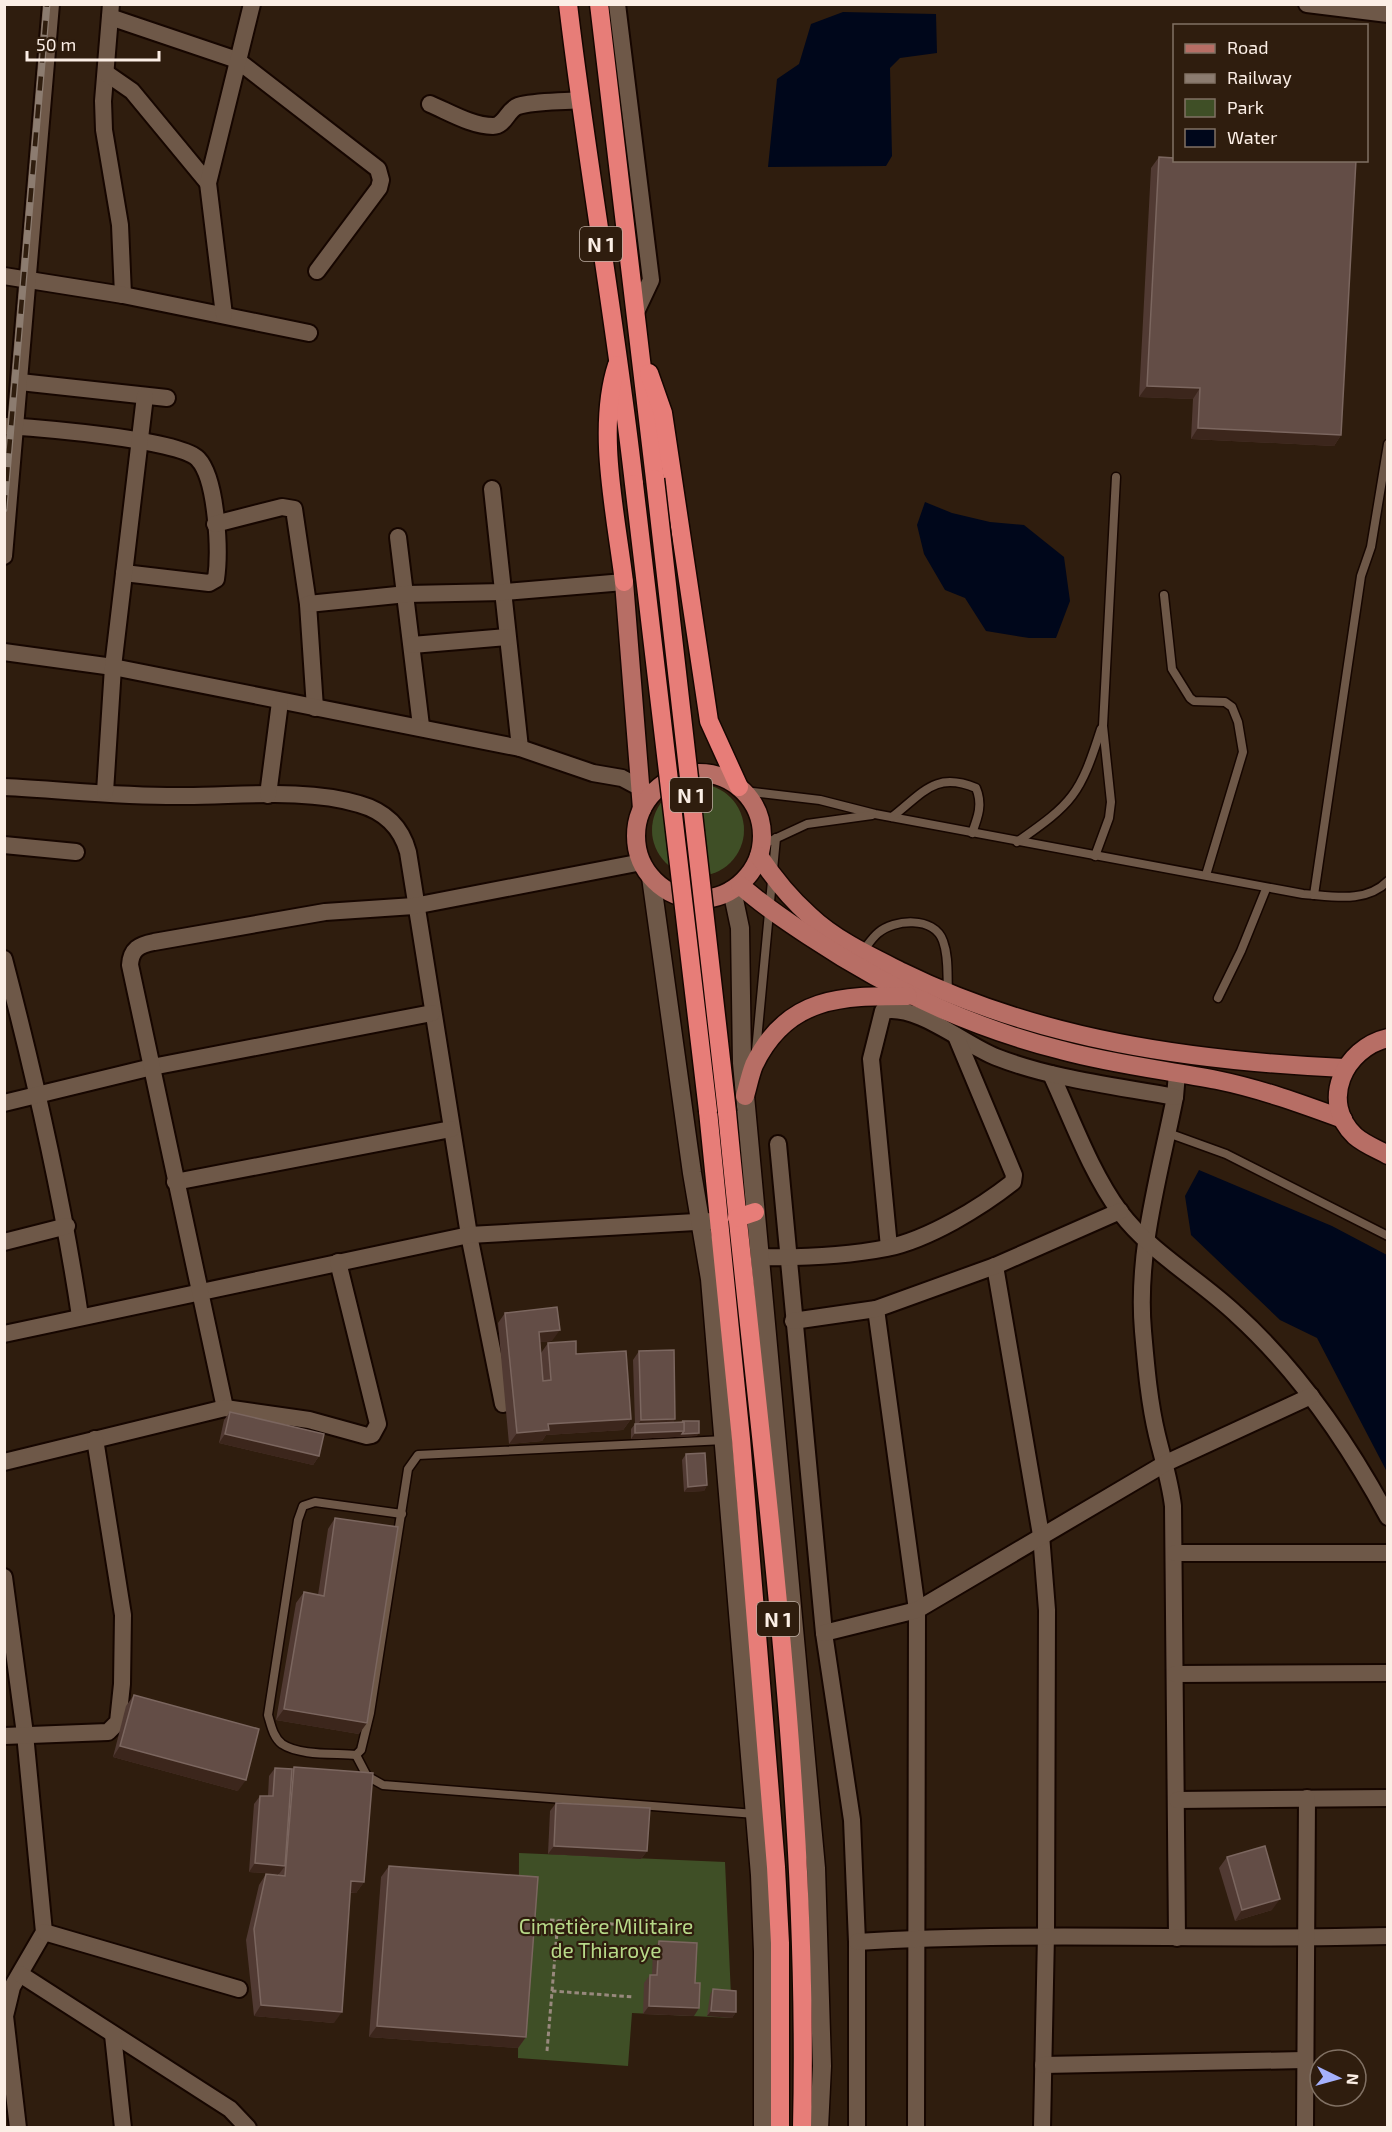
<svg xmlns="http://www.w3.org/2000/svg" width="1392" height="2132" viewBox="0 0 1392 2132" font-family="'Exo 2',sans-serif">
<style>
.green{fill:#3f4f26}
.water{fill:#00071b}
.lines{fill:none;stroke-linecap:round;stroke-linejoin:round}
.lane-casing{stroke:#160600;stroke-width:11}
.street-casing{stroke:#160600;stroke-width:20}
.secondary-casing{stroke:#160600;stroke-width:21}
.primary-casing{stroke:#160600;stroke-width:21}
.highway-casing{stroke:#160600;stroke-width:21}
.path{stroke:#98897d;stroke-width:3;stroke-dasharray:4.5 3;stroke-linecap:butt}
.lane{stroke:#6e5848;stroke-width:8}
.street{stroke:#6e5848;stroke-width:16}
.secondary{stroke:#6e5848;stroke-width:18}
.primary{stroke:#b76e65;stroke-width:18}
.highway{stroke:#e77d78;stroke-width:18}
.rail-casing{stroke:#8c7c70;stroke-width:7}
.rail{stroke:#2f1d0e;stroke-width:4.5;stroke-dasharray:14;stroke-linecap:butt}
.highway-bridge-casing{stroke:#160600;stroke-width:21;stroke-linecap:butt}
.highway-bridge{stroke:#e77d78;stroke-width:18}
.wall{fill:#513a33}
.shaded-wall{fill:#3c261c}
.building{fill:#634d46;stroke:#7b665f;stroke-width:1.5}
.labels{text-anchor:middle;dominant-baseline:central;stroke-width:4.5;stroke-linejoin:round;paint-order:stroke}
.shield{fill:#2f1d0e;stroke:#beafa4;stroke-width:1.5}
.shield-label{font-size:20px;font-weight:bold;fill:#fbeee5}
.park-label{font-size:21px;fill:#b7d988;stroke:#2f1d0e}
</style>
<rect width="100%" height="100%" fill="#2f1d0e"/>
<g class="green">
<circle cx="698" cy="830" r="46"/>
<polygon points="519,1853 725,1862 732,2018 632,2013 628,2066 518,2058"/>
</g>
<g class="water">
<polygon points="843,12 936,14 937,53 900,58 890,68 892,156 886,166 768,167 777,79 799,64 811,24"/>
<polygon points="925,502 952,513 990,522 1024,525 1064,557 1070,601 1056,638 1029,638 986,631 965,598 945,590 924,554 917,525"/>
<polygon points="1199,1170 1332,1226 1387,1255 1387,1472 1317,1338 1280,1320 1191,1235 1185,1196"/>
</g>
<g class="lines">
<defs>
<g id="lane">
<polyline points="1164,595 1172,669 1190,698 1194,701 1225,702 1232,707 1238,722 1243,752 1206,875"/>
<path d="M744,791L820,800L875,814L1303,894C1332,896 1365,904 1388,881"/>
<path d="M892,817C923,793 935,771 976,788C983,804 978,817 972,833"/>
<path d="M1017,842C1073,803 1080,795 1101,729"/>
<polyline points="762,845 807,824 872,815"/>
<polyline points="1095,856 1109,818 1111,802 1103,726 1116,477"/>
<polyline points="1314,895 1361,576 1371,547 1388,444"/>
<path d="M863,951C867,946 872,938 878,933C894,919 934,916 943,941C949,957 947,975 948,992"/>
<polyline points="1218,998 1241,951 1266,889"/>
<polyline points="756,1051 776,838"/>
<polyline points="1168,1133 1226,1154 1388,1236"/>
<polyline points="356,1755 361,1750 370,1713 408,1469 418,1455 725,1440"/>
<path d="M356,1755C335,1753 300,1756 282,1744C273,1737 271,1725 268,1715L298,1520L303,1506L315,1502L402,1514"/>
<polyline points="356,1755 367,1776 383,1785 755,1814"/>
</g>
<g id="street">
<polyline points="111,4 103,101 104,130 120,225 123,295"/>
<polyline points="617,4 651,280 635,314"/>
<polyline points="1307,4 1388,14"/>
<polyline points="110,17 237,60 378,169 381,180 379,188 317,271"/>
<polyline points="106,73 132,91 208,183"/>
<path d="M430,104C449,112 472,126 493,126C505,126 507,110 518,106C536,101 560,102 579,100"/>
<polyline points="4,276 123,295 309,333"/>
<polyline points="224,315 208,183 252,4"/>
<polyline points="20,382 167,398"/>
<path d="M5,426C37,428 180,439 198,459C217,479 220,552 216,579L209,583L124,573"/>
<polyline points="492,489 520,748"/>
<polyline points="215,524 282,507 294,509 308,604 315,708"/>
<polyline points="398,537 421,726"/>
<polyline points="4,556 51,4"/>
<polyline points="308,604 407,594 504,592 624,582"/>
<polyline points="412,645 507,637"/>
<polyline points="4,652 113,667 520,748 593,773 622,778 652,794"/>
<path d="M4,787C65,790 126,797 186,796C240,796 307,788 359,804C384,811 401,826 408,852L469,1235L503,1404"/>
<polyline points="105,792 113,667 145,396"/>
<polyline points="268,795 280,702"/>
<polyline points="4,845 76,852"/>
<path d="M4,959C35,1077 62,1195 80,1316"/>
<path d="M1177,1073L1175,1097C1160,1173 1136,1252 1143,1331C1146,1365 1149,1402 1157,1435C1163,1460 1170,1481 1173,1506L1177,1938"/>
<path d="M1051,1074C1072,1119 1090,1171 1120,1212C1151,1253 1199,1279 1236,1314C1299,1371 1348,1443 1388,1517"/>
<polyline points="4,1103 152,1067 432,1013"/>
<polyline points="778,1144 824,1633 852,1820 857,1942 857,2128"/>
<polyline points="175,1182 451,1129"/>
<polyline points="4,1242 67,1226"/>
<path d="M889,1247L871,1059L883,1011C916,1003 965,1045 996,1057C1052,1079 1116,1086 1175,1097"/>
<path d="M759,1257C801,1258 846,1256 887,1248C929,1239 980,1208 1013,1182L1014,1175L956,1036"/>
<polyline points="995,1266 1041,1535 1047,1610 1046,1934 1042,2128"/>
<polyline points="876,1309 917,1610 916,2128"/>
<polyline points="793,1321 876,1309 995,1266 1120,1211"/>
<polyline points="4,1334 469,1235 713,1221"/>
<path d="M225,1408L130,965C131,949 139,945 154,942L325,912L414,906L642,862"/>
<polyline points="4,1462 225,1408 309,1420 367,1436 372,1435 378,1424 338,1262"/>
<polyline points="1175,1553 1388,1553"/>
<polyline points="4,1577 25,1734 44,1932 12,1987 5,2016 18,2128"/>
<polyline points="824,1633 917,1610 1166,1463 1311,1396"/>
<polyline points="1175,1674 1388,1673"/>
<polyline points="4,1736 108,1732 118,1722 122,1684 123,1615 95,1439"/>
<polyline points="1177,1800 1388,1798"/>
<polyline points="44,1932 239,1989"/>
<path d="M857,1942C1034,1931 1211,1941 1388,1936"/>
<polyline points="20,1974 230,2109 248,2128"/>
<polyline points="113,2035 123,2128"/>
<polyline points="1043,2065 1304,2060"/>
<polyline points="1305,2128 1307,1798"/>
</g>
<g id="secondary">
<polyline points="651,877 692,1173 710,1279 760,1875 763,1952 763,2128"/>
<polyline points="732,890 740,928 742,1063 816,1868 822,2066 819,2128"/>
</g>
<g id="primary">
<polyline points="624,582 642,809"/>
<circle cx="699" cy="836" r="63"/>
<path d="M759,856C773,877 790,898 809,915C835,940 870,956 902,972C1040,1040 1192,1061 1344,1068"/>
<path d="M740,885C761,904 785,920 809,936C887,988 969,1027 1061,1050C1112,1064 1165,1070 1217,1080C1261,1089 1302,1104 1343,1119"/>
<path d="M1388,1038C1344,1048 1319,1102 1355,1136C1364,1144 1377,1149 1388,1155"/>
<path d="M745,1096C748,1086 750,1075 754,1065C787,996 842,996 908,996"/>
</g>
<g id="highway">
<path d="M568,4C587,165 616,323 634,484"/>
<polyline points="599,4 655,479"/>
<path d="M617,365C596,429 616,515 624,582"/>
<polyline points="649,373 663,413 709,721 739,787"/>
<polyline points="708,1111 741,1439 776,1867 780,1943 780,2128"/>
<path d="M727,1112C759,1448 810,1789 802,2128"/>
<polyline points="737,1218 755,1212"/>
</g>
</defs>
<use href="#lane" class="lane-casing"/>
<use href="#street" class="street-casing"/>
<use href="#secondary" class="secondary-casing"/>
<use href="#primary" class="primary-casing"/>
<use href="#highway" class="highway-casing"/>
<g class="path">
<polyline points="550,1920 643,1926"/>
<polyline points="552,1991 634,1997"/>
<polyline points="547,2051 558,1920"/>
</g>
<use href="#lane" class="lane"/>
<use href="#street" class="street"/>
<use href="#secondary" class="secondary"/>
<use href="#primary" class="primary"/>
<use href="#highway" class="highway"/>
<defs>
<polyline id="rail" points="4,509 47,4"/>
</defs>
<use href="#rail" class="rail-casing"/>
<use href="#rail" class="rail"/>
<defs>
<g id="highway-bridge">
<polyline points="655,479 727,1112"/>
<polyline points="634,484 708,1111"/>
</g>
</defs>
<use href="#highway-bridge" class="highway-bridge-casing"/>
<use href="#highway-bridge" class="highway-bridge"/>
</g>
<g class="wall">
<polygon points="1159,157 1341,435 1334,446 1191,439 1193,399 1139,397 1151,168"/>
<polygon points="505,1313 552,1341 540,1342 541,1353 548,1343 576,1354 631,1419 623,1430 546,1435 542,1441 509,1444 498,1323"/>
<polygon points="639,1351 675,1419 673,1422 697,1436 631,1439 631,1429 635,1424 633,1360"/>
<polygon points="230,1412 319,1456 313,1465 219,1443 224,1420"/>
<polygon points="686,1454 707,1485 704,1491 684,1492 682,1460"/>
<polygon points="335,1518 359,1734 276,1720 296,1603 304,1592 318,1595 328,1529"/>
<polygon points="134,1695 238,1791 113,1757 126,1706"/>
<polygon points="294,1767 364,1882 356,1893 350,1893 334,2023 254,2016 246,1940 259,1885 266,1874 278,1875 278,1874 249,1872 254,1804 260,1796 268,1796 269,1776 275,1768 292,1769"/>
<polygon points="556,1803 647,1851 641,1859 548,1854 550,1811"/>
<polygon points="1227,1857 1272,1910 1235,1921 1219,1868"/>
<polygon points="389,1866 526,2037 518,2048 369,2037 381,1877"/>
<polygon points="659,1941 694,2016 643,2014 644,1983 650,1975 652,1975 653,1950"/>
<polygon points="713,1989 736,2012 732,2018 707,2016 710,1995"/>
</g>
<g class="shaded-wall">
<polygon points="1147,386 1200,388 1193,399 1139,397"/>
<polygon points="1198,428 1341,435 1334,446 1191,439"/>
<polygon points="560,1330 552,1341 532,1343 539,1332"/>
<polygon points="631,1419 623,1430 546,1435 542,1441 509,1444 517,1433 548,1424"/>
<polygon points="675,1419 670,1428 635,1429 641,1420"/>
<polygon points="684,1431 699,1433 697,1436 631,1439 635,1433"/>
<polygon points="225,1434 319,1456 313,1465 219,1443"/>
<polygon points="707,1485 704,1491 684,1492 688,1487"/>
<polygon points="284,1709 367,1723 359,1734 276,1720"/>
<polygon points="120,1746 246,1780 238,1791 113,1757"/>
<polygon points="554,1846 647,1851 641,1859 548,1854"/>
<polygon points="255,1863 285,1866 279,1874 249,1872"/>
<polygon points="351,1881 364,1882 356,1893 343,1892"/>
<polygon points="1280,1899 1272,1910 1235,1921 1242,1910"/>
<polygon points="261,2005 342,2012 334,2023 254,2016"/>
<polygon points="649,2006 699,2008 694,2016 643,2014"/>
<polygon points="711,2011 736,2012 732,2018 707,2016"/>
<polygon points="377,2026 526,2037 518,2048 369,2037"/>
</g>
<g class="building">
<polygon points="1159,157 1174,158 1174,160 1356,160 1341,435 1198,428 1200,388 1147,386"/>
<polygon points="557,1307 560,1330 539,1332 543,1381 551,1380 548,1343 576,1341 576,1354 626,1351 631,1419 548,1424 549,1430 517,1433 505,1313"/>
<polygon points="674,1350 675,1419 641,1420 639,1351"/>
<polygon points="230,1412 324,1434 319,1456 225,1434"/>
<polygon points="682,1421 699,1421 699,1433 682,1434 684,1431 684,1422"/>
<polygon points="684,1422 684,1431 635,1433 635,1424"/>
<polygon points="705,1453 707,1485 688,1487 686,1454"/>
<polygon points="335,1518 398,1527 367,1723 284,1709 304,1592 324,1596"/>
<polygon points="134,1695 259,1729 246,1780 120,1746"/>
<polygon points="294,1767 373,1773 364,1882 351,1881 342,2012 261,2005 254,1929 266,1874 285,1876"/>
<polygon points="275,1768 292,1769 285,1866 255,1863 260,1796 273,1796"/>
<polygon points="556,1803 650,1808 647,1851 554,1846"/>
<polygon points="1265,1846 1280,1899 1242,1910 1227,1857"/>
<polygon points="389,1866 538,1877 526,2037 377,2026"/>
<polygon points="659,1941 697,1943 695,1983 700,1983 699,2008 649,2006 650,1975 657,1975"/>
<polygon points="713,1989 736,1991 736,2012 711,2011"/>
</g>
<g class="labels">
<g class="shield">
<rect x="580" y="227" width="42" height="34" rx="4.5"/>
<rect x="670" y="778" width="42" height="34" rx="4.5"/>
<rect x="757" y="1602" width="42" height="34" rx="4.5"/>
</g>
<g class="shield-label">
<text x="601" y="244">N 1</text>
<text x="691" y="795">N 1</text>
<text x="778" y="1619">N 1</text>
</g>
<g class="park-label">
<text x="606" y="1925">Cimetière Militaire<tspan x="606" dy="24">de Thiaroye</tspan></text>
</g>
</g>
<rect width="1392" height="2132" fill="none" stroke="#fbeee5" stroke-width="12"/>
<rect x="1173" y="24" width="195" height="138" fill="#2f1d0e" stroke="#817164" stroke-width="1.5"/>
<rect x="1185" y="44" width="30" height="9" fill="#b76e65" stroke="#817164" stroke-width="1.5"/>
<text x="1227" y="54" font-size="18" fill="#fbeee5">Road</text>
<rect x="1185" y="74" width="30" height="9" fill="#8c7c70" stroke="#817164" stroke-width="1.5"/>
<text x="1227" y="84" font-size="18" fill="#fbeee5">Railway</text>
<rect x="1185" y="99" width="30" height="18" fill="#3f4f26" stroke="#817164" stroke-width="1.5"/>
<text x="1227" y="114" font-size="18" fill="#fbeee5">Park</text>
<rect x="1185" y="129" width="30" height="18" fill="#00071b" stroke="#817164" stroke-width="1.5"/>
<text x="1227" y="144" font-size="18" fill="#fbeee5">Water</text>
<g transform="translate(1338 2078) rotate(95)"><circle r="28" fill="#2f1d0e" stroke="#817164" stroke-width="1.5"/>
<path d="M0-4.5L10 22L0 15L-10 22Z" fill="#a5b1fc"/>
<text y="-9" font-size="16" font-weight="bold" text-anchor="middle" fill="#fbeee5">N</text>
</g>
<path d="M27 51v9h132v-9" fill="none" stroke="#fbeee5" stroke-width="3"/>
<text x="36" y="51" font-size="18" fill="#fbeee5" stroke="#2f1d0e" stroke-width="4.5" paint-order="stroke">50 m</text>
</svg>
